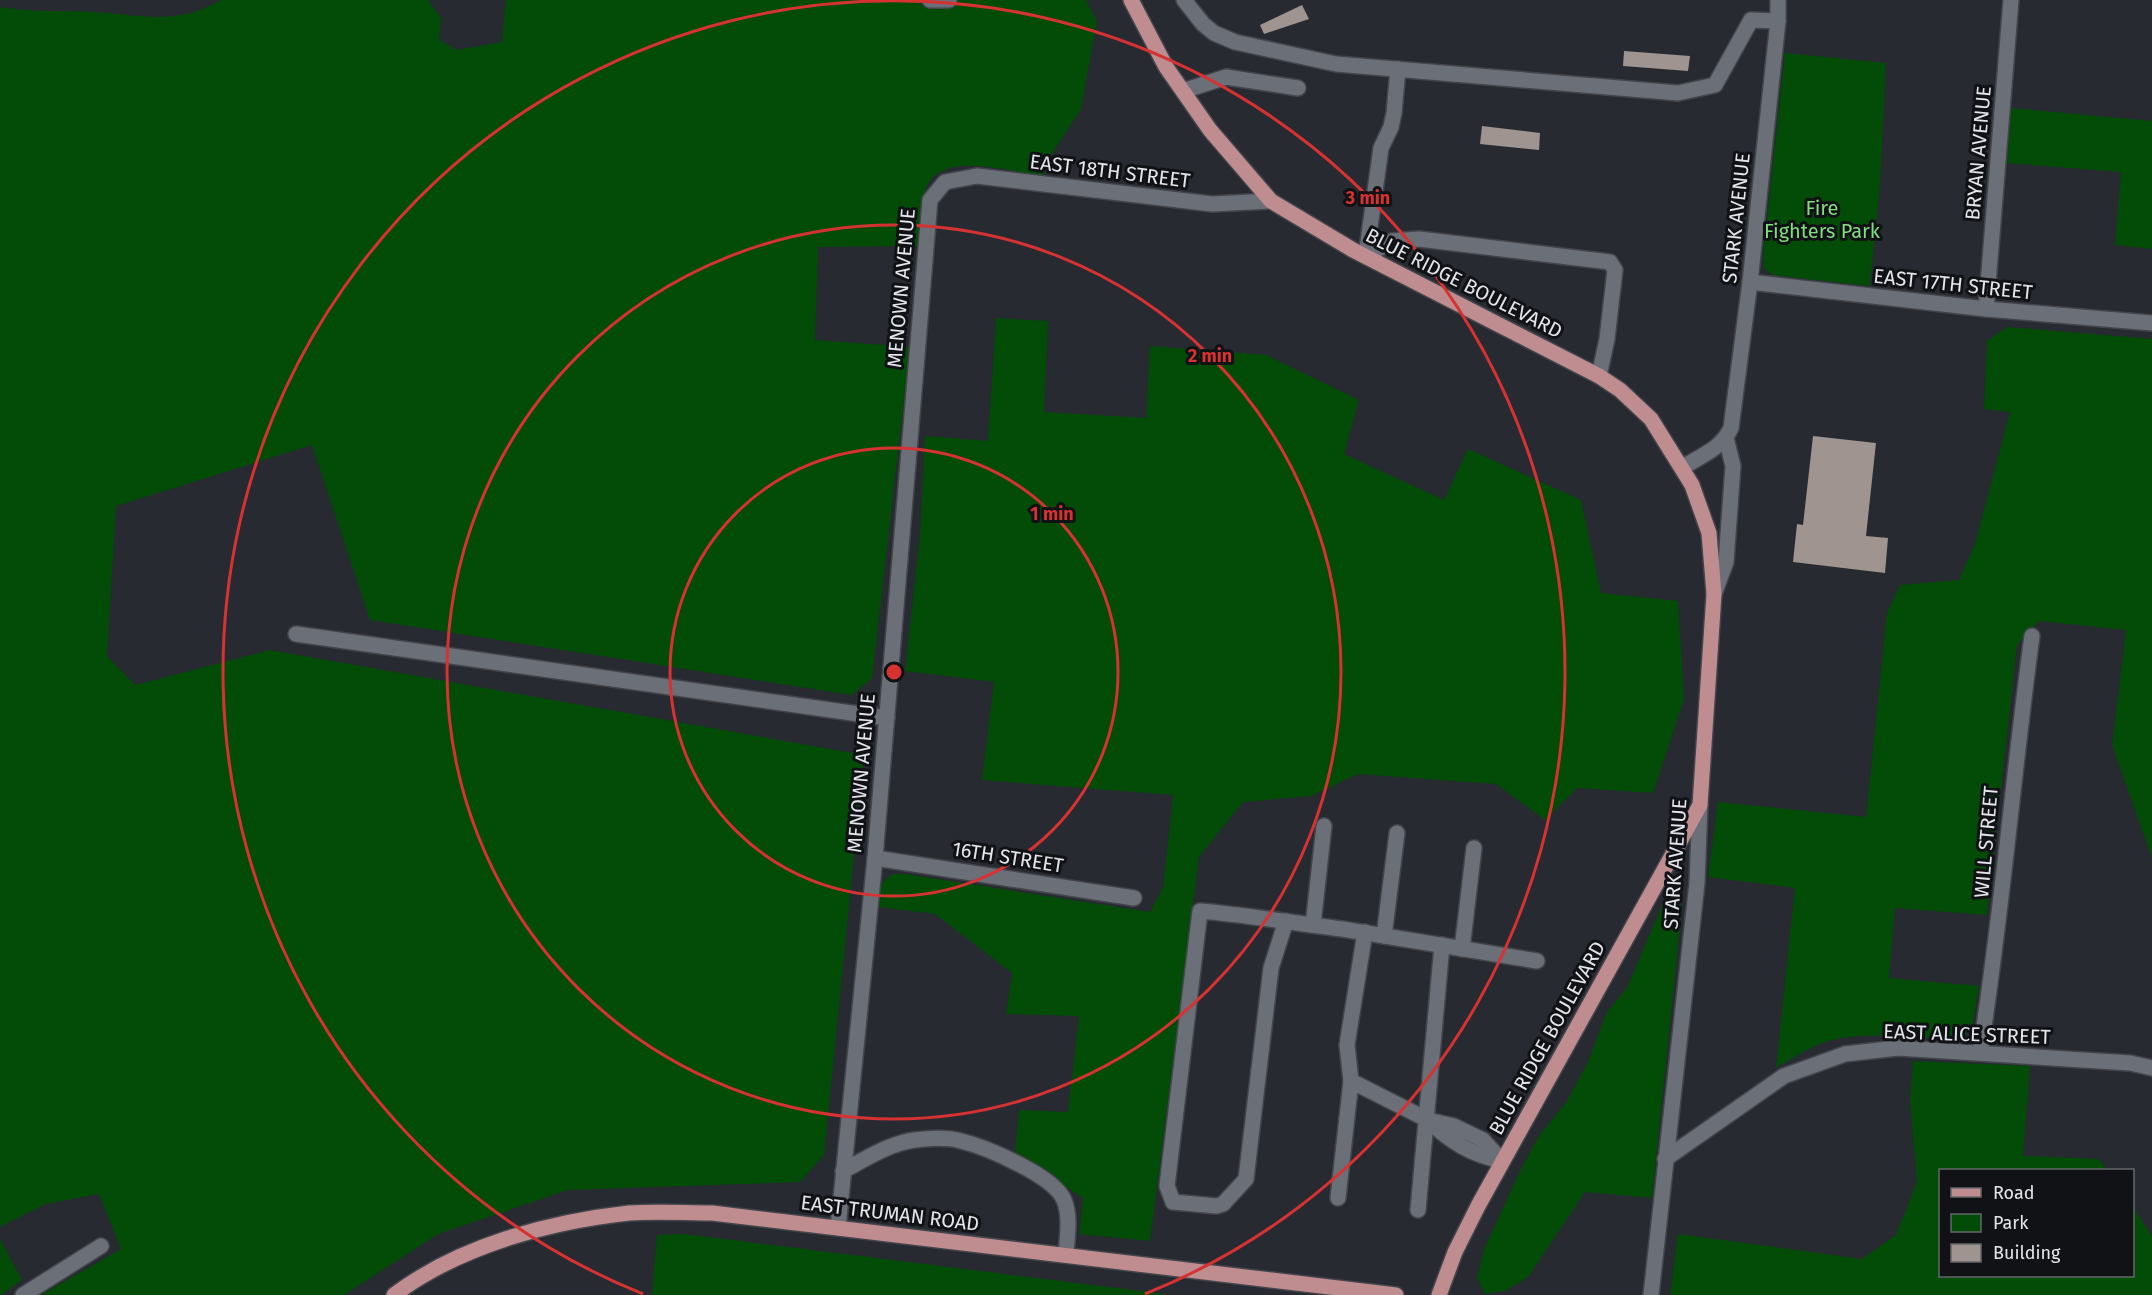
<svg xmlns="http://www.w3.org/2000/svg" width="2152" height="1295" viewBox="0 0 2152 1295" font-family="'Fira Sans',sans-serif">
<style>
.green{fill:#024c07}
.building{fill:#9f948f}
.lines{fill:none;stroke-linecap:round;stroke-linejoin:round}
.minor-casing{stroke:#43454b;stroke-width:18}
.major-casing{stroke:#43454b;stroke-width:18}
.minor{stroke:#6b6f78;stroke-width:15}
.major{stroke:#bf8c8f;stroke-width:15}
.ring{fill:none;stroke:#d73232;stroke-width:3}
.labels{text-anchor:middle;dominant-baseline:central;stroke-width:6;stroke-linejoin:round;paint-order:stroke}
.street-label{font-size:20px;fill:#e4e6eb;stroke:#111216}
.park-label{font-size:20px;fill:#84dc81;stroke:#111216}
.centre{fill:#d73232;stroke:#111216;stroke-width:3}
.ring-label{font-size:18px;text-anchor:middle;font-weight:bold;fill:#d73232;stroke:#111216;stroke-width:6;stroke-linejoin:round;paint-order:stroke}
</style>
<rect width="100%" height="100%" fill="#272a31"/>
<g class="green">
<path d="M221,0H428L441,18L439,40L457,50L502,42L506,0H1086L1097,21L1081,109L1046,163L1044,177C1012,172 945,150 927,186C919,203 920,227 918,246L818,247L815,340L910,347L872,678L852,695L370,620L312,445L116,506L107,656L135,685L270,650L864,755L824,1155L800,1182L568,1190L438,1234L344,1295H41L121,1249L99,1194L46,1204L0,1227V7C35,13 62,10 96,12C144,15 175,26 221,0Z"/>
<polygon points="1785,53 1886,63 1880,184 1870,286 1772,275 1764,268 1763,254"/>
<polygon points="2011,108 2152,121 2152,249 2115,245 2121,172 2007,163"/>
<polygon points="996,318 1048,321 1044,412 1146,418 1150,346 1266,355 1359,400 1344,454 1444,500 1468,449 1581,500 1601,593 1678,601 1684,699 1653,793 1577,788 1545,820 1496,784 1358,774 1311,796 1243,802 1199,857 1150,1241 1079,1234 1083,1198 1015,1153 1019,1110 1068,1112 1079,1016 1006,1014 1012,973 935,914 878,907 882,883 892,874 905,874 1150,912 1163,888 1173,795 982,780 994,682 905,671 920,536 925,436 988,441"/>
<path d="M2007,327L2152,339V858L2112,745L2126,630L2039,621L2017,645L1987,915L1895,908L1889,978L1979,986L1973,1023L1964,1036C1920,1043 1862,1027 1820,1044C1805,1050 1790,1060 1776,1068L1795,888L1708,877L1718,802L1866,817L1887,613L1900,585L1959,580L1975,544L2010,412L1984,409L1987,341Z"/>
<polygon points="1677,895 1682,907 1652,1198 1585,1192 1528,1277 1505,1291 1485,1294 1477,1278 1484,1250 1519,1173 1539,1136 1567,1101 1588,1062 1607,1012 1627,988 1666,896"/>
<polygon points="1913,1061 2030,1066 2023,1156 2099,1159 2107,1170 1940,1170 1940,1276 2132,1276 2133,1207 2152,1236 2152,1295 1670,1295 1678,1234 1862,1259 1896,1235 1917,1182 1910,1100"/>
<polygon points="684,1234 1173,1295 652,1295 657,1235"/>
<polygon points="0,1239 22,1280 1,1295 0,1295"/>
</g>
<g class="building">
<polygon points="1302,5 1309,19 1264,34 1260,25"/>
<polygon points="1624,51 1690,56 1688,71 1623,66"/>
<polygon points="1482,126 1540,133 1539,150 1480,144"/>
<polygon points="1813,436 1876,443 1866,536 1888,538 1885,573 1793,562 1797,524 1803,525"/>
</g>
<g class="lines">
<defs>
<g id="minor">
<polyline points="930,0 949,0"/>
<polyline points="1184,0 1203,24 1214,33 1235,42 1336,64 1678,93 1715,85 1751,20 1778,21"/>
<polyline points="1183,91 1226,77 1298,88"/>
<polyline points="1366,256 1392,241 1419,239 1610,262 1615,270 1607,339 1599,376"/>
<polyline points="1366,256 1381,148 1391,127 1394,113 1398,69"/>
<polyline points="1750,282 1986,309 2152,323"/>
<polyline points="1986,309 2011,0"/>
<path d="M1683,467C1701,456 1722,448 1731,428L1750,282L1778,21V0"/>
<polyline points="1714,594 1726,562 1733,466 1726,438"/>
<polyline points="296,634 887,718"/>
<polyline points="875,858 1134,898"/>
<path d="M1286,921L1271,968L1246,1179L1223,1204L1217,1206L1173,1202L1167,1186L1200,911C1247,915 1294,923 1342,929L1537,961"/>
<polyline points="1313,925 1324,826"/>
<polyline points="1365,932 1347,1045 1351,1081 1428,1120 1454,1126 1483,1140 1502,1161"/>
<polyline points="1384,936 1397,833"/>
<polyline points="1462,949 1474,848"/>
<path d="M1980,1053C2002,914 2013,775 2032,636"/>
<path d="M1428,1120C1450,1142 1472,1155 1502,1161"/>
<polyline points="1665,1159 1784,1076 1845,1054 1898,1048 2130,1063 2152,1068"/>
<path d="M843,1171C865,1159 890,1143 915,1140C930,1138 947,1137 961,1141C986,1147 1054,1176 1064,1200C1071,1217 1067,1237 1066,1255"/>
<polyline points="1338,1198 1351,1081"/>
<polyline points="1418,1210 1442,945"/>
<polyline points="838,1228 875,858 930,200 945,182 977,176 1212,204 1271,201"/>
<polyline points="23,1295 101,1246"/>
<polyline points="1651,1295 1697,883 1700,805"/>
</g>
<g id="major">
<polyline points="1131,0 1166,67 1210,130 1271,201 1353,250 1599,376 1620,390 1651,419 1692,485 1709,533 1714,594 1700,805 1478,1206 1455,1252 1439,1295"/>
<path d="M394,1295C459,1246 548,1222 629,1213C656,1211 685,1213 712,1213L1396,1295"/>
</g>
</defs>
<use href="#minor" class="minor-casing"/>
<use href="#major" class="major-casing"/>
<use href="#minor" class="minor"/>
<use href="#major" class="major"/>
</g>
<g class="ring">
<circle cx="894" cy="672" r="224"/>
<circle cx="894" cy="672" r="447"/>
<path d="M643 1294A671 671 0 1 1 1145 1294"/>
</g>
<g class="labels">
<g class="street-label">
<text transform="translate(1978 153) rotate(-85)">BRYAN AVENUE</text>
<text transform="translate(1110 171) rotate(7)">EAST 18TH STREET</text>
<text transform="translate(1736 218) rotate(-84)">STARK AVENUE</text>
<text transform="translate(1464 283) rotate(27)">BLUE RIDGE BOULEVARD</text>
<text transform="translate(1953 284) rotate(6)">EAST 17TH STREET</text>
<text transform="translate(901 288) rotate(-85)">MENOWN AVENUE</text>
<text transform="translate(861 773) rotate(-85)">MENOWN AVENUE</text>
<text transform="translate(1986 842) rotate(-85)">WILL STREET</text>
<text transform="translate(1008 857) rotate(9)">16TH STREET</text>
<text transform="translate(1675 864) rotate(-86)">STARK AVENUE</text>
<text transform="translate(1967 1034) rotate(2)">EAST ALICE STREET</text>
<text transform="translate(1547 1038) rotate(-61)">BLUE RIDGE BOULEVARD</text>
<text transform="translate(890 1213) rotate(7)">EAST TRUMAN ROAD</text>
</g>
<g class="park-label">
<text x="1822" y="208">Fire<tspan x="1822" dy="23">Fighters Park</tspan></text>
</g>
</g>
<circle cx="894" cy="672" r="9" class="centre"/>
<g class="ring-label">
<text x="1368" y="204">3 min</text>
<text x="1210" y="362">2 min</text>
<text x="1052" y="520">1 min</text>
</g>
<rect x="1939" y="1169" width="195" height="108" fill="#111216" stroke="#65676b" stroke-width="1.5"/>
<rect x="1951" y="1188" width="30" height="9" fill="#bf8c8f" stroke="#65676b" stroke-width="1.5"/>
<text x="1993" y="1199" font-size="18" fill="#e4e6eb">Road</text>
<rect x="1951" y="1214" width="30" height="18" fill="#024c07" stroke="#65676b" stroke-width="1.5"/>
<text x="1993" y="1229" font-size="18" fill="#e4e6eb">Park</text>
<rect x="1951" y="1244" width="30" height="18" fill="#9f948f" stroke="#65676b" stroke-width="1.5"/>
<text x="1993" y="1259" font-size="18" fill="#e4e6eb">Building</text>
</svg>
